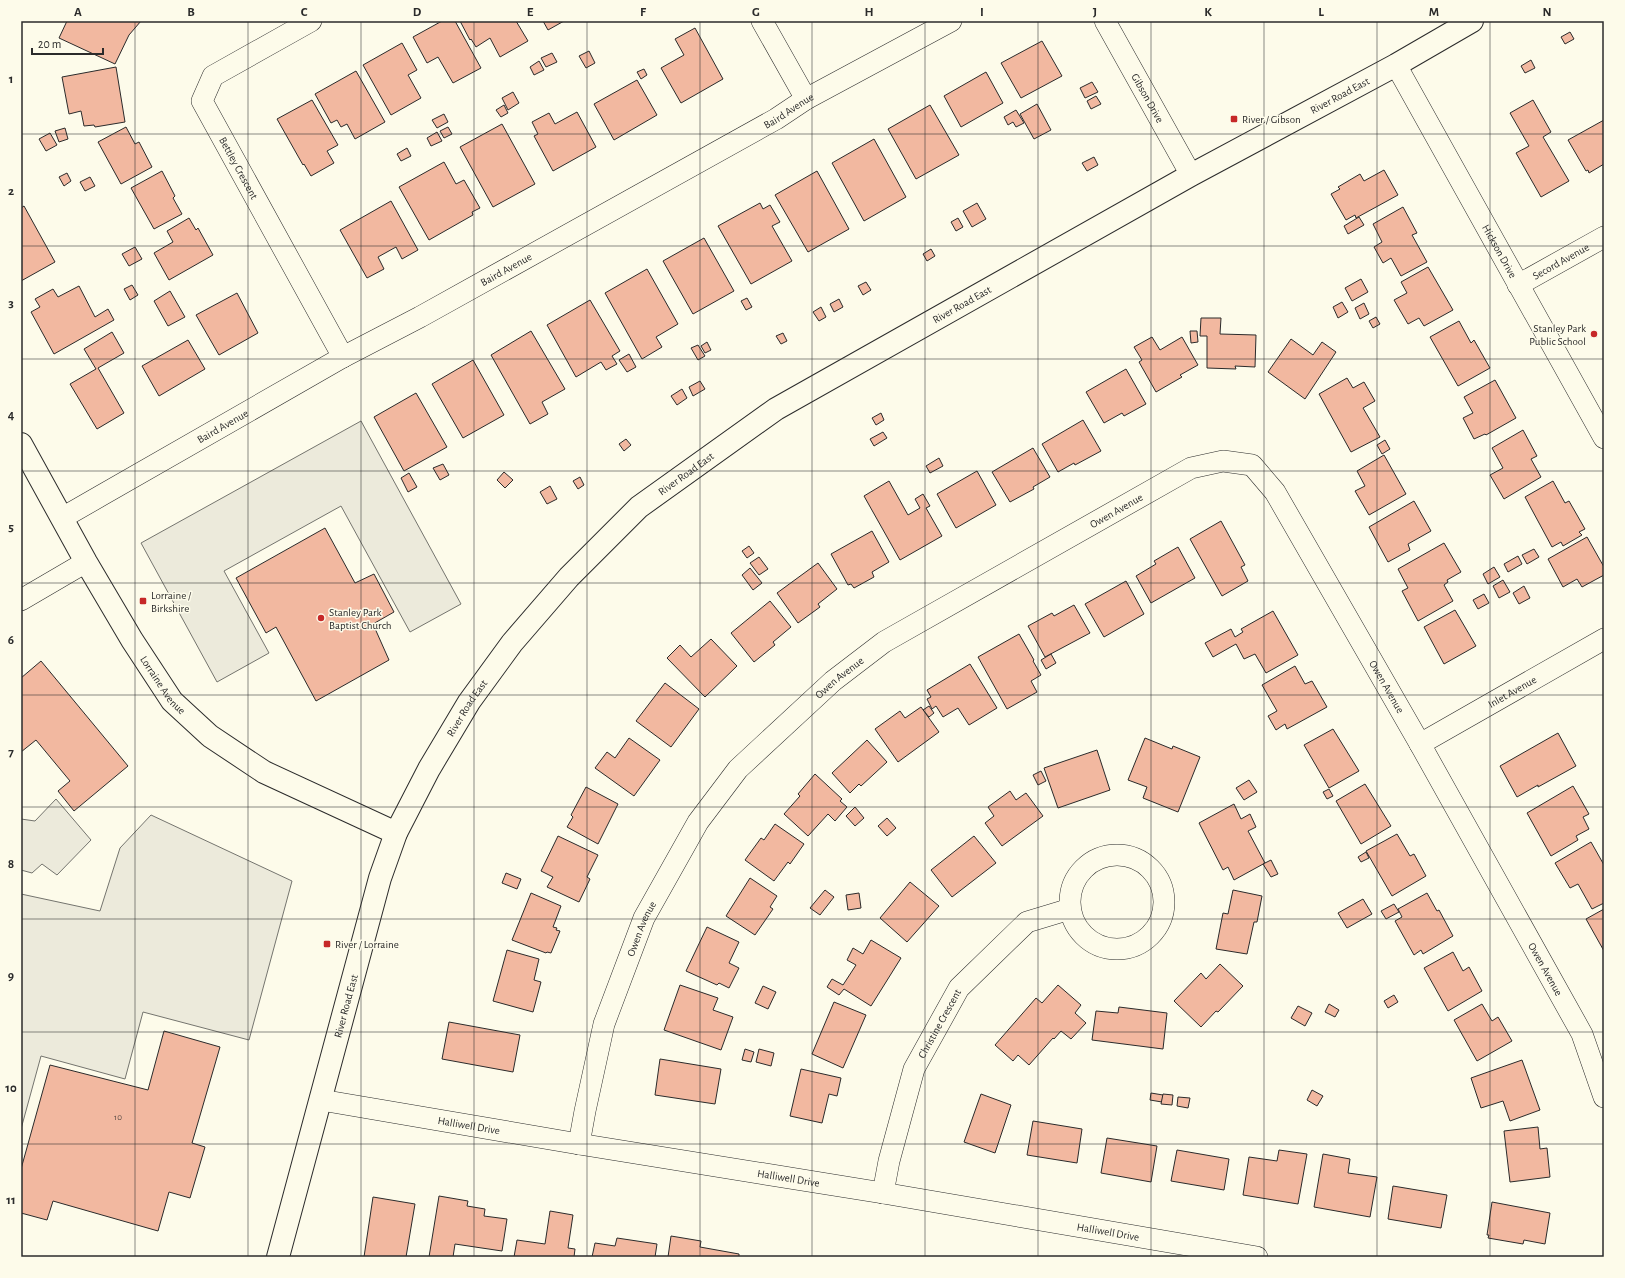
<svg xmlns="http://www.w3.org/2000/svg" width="1625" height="1278" viewBox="0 0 1625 1278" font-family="'Alegreya Sans',sans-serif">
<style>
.parking{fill:#eceadb;stroke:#74746e}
.building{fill:#f2b8a0;stroke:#2b2b2b}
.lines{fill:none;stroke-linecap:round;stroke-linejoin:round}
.minor-casing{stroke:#2b2b2b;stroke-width:22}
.tertiary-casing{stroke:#2b2b2b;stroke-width:24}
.minor{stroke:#fdfbea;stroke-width:21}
.tertiary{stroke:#fdfbea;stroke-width:22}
.grid{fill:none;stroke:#2b2b2b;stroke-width:1;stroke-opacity:0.55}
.poi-dot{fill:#c62828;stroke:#fdfbea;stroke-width:1.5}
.labels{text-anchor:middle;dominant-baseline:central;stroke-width:3;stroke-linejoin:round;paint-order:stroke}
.number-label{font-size:9px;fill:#5d4e48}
.street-label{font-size:11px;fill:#2b2b2b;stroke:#fdfbea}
.poi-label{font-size:11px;fill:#2b2b2b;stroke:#fdfbea;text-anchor:start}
.neatline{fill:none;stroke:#2b2b2b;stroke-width:1.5}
.grid-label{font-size:13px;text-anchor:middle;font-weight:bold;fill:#2b2b2b}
</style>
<rect width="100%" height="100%" fill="#fdfbea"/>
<g class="parking">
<polygon points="361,421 461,604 410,632 341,506 224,571 269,653 217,682 141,543"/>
<polygon points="56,799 91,840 57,875 42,864 32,873 21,870 21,819 35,821"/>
<polygon points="151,815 292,881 249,1040 143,1012 125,1079 41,1056 21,1129 21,894 100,911 120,848"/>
</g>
<g class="building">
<polygon points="67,21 141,21 129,35 115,64 59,38"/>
<polygon points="442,21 455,21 481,68 453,83 438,57 427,63 413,37"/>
<polygon points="460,21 516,21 528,41 500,57 490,38 476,47 471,39 470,40"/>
<polygon points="543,21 564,21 548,30"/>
<polygon points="695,28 723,79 681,103 661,68 684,55 675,39"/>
<polygon points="1570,32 1574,39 1565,44 1561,37"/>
<polygon points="1042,41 1062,76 1021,98 1001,63"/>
<polygon points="402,43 417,70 408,75 421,98 391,115 363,65"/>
<polygon points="589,51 595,63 586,68 579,56"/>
<polygon points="552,53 557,62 546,67 541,58"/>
<polygon points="1531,60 1535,68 1525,73 1521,66"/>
<polygon points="539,61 544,70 534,75 530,67"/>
<polygon points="116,67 125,122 95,127 94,125 84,126 81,111 69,114 62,77"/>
<polygon points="644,69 647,75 641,79 637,72"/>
<polygon points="356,71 385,122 355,139 347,124 341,127 337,120 331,123 315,94"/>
<polygon points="986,72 1003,103 961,127 944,96"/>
<polygon points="637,80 657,115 614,140 594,104"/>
<polygon points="1092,82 1098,92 1085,98 1080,88"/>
<polygon points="513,92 519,103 508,110 502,98"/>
<polygon points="1096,96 1101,104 1091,109 1087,101"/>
<polygon points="312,100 338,145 327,151 334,163 311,176 304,164 303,165 277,119"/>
<polygon points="1533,100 1551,132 1543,137 1569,181 1541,197 1516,153 1529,146 1510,113"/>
<polygon points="1037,104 1051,130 1034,139 1020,114"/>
<polygon points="504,105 508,113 501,117 496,110"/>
<polygon points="930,105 959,155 916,179 888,129"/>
<polygon points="1016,110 1024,123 1016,127 1013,122 1008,125 1004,117"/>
<polygon points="577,112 596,147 553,171 534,136 538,134 532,122 549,113 555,124"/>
<polygon points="444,114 448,122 437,128 432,120"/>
<polygon points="1604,120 1604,164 1589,173 1588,170 1586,171 1568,140"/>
<polygon points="502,124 535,184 493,207 460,147"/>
<polygon points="126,127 135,144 139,142 152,167 121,184 98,142"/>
<polygon points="448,127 452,134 444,138 440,131"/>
<polygon points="65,128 68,139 59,142 55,131"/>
<polygon points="437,132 442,141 431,146 427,138"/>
<polygon points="50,133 57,145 46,151 39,139"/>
<polygon points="874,139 906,197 864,221 832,163"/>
<polygon points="407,148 411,156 401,161 397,154"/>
<polygon points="1094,157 1098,165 1087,171 1082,163"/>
<polygon points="444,162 456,184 464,180 480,208 472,212 473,215 429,240 399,187"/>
<polygon points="1384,170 1398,195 1356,218 1355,215 1346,220 1331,194 1340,189 1338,187 1360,174 1364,181"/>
<polygon points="162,171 175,196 173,198 182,214 154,229 131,188"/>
<polygon points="817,171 849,229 808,252 775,195"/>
<polygon points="67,173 71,181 64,186 59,177"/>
<polygon points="90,177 95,186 85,191 80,182"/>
<polygon points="391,201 418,250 402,259 396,247 378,257 384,269 367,278 340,230"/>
<polygon points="760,203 763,209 770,205 780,222 772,226 792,261 751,284 718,226"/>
<polygon points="977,203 986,219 972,227 963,211"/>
<polygon points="24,206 55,262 21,281 21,208"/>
<polygon points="1403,207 1417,233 1412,235 1427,262 1401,276 1391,258 1383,263 1374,247 1382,242 1373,224"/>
<polygon points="1359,217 1364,225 1348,234 1344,226"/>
<polygon points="189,218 196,230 198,228 213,255 169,280 154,253 173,242 167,231"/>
<polygon points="958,218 963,227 956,231 951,222"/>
<polygon points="704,238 734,291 693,314 663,261"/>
<polygon points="135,247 142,259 129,266 122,254"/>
<polygon points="931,249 935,256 927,261 923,254"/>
<polygon points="1428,267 1453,310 1424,326 1419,318 1408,324 1394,300 1407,293 1401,282"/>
<polygon points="647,269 678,324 656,337 662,347 642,359 605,293"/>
<polygon points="1361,279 1368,292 1352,301 1345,288"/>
<polygon points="866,282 871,290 863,295 858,286"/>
<polygon points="132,285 138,295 130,300 124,289"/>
<polygon points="79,286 95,317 108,309 114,320 54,354 31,312 40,307 35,299 53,289 58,297"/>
<polygon points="170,291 185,317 168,326 154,301"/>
<polygon points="237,293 258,333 219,355 196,315"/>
<polygon points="747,298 752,307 746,310 741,301"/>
<polygon points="839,299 843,307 834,312 830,304"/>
<polygon points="590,300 620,351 612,356 617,364 606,370 601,362 576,377 547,325"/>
<polygon points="1342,302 1348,312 1338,318 1333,307"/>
<polygon points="1364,303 1369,314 1360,319 1355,308"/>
<polygon points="821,307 826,317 819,321 813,312"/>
<polygon points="1376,317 1380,324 1373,328 1369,321"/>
<polygon points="1201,318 1221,318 1220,334 1256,335 1255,367 1235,366 1236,369 1207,368 1207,336 1200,336"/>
<polygon points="1459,321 1471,343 1474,340 1490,368 1458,386 1430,337"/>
<polygon points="531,331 565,389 542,402 548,414 530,424 491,355"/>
<polygon points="1190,331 1197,331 1198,342 1191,343"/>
<polygon points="112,332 124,353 98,368 124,413 97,429 70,384 96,369 84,349"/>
<polygon points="783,333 787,341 781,344 776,336"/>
<polygon points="1152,337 1160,350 1182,337 1198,365 1180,375 1182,377 1156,392 1139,362 1142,360 1134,347"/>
<polygon points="1291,339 1313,355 1322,342 1336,352 1305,399 1268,372"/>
<polygon points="188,340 205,369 159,396 142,366"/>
<polygon points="707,342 711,350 705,353 701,346"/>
<polygon points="698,345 705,356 698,360 691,348"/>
<polygon points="629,354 636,367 627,372 619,360"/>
<polygon points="473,360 504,415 463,438 432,384"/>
<polygon points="1126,369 1146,404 1124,416 1122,413 1104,423 1086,392"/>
<polygon points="1347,378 1353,388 1364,382 1375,401 1363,408 1380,437 1351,452 1319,394"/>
<polygon points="1495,380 1516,418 1486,435 1485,434 1474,439 1463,418 1473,413 1464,397"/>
<polygon points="700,381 705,389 693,396 689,387"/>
<polygon points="682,389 687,398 677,405 671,396"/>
<polygon points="416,393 447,447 404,471 374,417"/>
<polygon points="881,413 884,420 876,425 872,418"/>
<polygon points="1083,420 1101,451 1075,465 1074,463 1058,472 1042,444"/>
<polygon points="1523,430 1537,456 1531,459 1541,477 1504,499 1490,475 1503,468 1492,448"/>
<polygon points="883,432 887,438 874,446 870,439"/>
<polygon points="626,439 631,445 624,451 619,444"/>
<polygon points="1385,440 1390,449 1382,454 1377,445"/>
<polygon points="1033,448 1050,477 1033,487 1034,489 1010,502 992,472"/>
<polygon points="1384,455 1406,494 1369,515 1355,491 1365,486 1357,471"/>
<polygon points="939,458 943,466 930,473 926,466"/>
<polygon points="443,464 449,475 440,480 433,468"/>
<polygon points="977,471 996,505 956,528 937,494"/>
<polygon points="504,472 513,480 505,488 497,480"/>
<polygon points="409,473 417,487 408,492 401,478"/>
<polygon points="580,477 584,485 578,489 573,481"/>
<polygon points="889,481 908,515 920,508 915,499 923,494 930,506 926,508 942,536 900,560 864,496"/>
<polygon points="1553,481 1565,503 1569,501 1585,529 1579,532 1582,535 1563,546 1561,542 1552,547 1525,497"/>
<polygon points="550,486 557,499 547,504 540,492"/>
<polygon points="1414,501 1431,531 1408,544 1410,550 1388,562 1369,527"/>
<polygon points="1221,521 1245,565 1241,567 1248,581 1222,596 1190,539"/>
<polygon points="325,528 355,583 374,574 394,612 373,624 389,660 316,701 276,627 266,633 236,578"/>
<polygon points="872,531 889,562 872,572 874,577 854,588 851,584 848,585 831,554"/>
<polygon points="1587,537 1604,567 1604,575 1582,587 1577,579 1563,587 1548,559"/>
<polygon points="1444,543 1461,572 1447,580 1448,582 1444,585 1453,601 1418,621 1402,591 1408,588 1398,569"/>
<polygon points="749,546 754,553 747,558 742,551"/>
<polygon points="1178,547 1195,578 1151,603 1136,576 1156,564 1154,561"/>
<polygon points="1534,549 1539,557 1527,564 1522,555"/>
<polygon points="1518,556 1522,564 1508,572 1504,564"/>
<polygon points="759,557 768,569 759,575 750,563"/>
<polygon points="818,563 837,589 818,604 820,607 798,623 777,593"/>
<polygon points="1494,567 1500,577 1488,584 1483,574"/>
<polygon points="750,568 762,583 753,590 742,575"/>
<polygon points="1503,580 1510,592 1499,598 1493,586"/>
<polygon points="1126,581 1144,614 1104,637 1085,604"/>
<polygon points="1524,586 1530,598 1519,604 1513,593"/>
<polygon points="1484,594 1489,603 1478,609 1473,600"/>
<polygon points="770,601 791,627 773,642 775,645 754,662 731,633"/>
<polygon points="1074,605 1090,633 1045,657 1028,626 1052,613 1054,616"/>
<polygon points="1455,610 1476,646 1444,664 1424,627"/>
<polygon points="1273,611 1298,655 1266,673 1255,654 1244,659 1236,644 1213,657 1205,643 1231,629 1235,637 1243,632 1241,629"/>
<polygon points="1019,634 1034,660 1033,661 1041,675 1031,681 1037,692 1007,709 978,657"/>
<polygon points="711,639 737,666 705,697 667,658 680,645 691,657"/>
<polygon points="1051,654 1056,663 1046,669 1041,660"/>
<polygon points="41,661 128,766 74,811 58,791 70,781 36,740 21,752 21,678"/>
<polygon points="970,664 997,708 969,725 958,708 943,717 936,706 932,709 927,699 931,697 927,690"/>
<polygon points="1295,666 1305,684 1312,681 1327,707 1287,729 1285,724 1276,730 1268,716 1277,711 1262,685"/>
<polygon points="665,683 699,709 671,747 636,721"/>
<polygon points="929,706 934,713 929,717 923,710"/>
<polygon points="921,707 939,732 898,762 875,729 900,711 905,718"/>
<polygon points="1333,729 1359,771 1329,788 1304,745"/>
<polygon points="1558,733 1576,766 1538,787 1538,785 1517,797 1500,766"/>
<polygon points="629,738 660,760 634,796 595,768 607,752 615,758"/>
<polygon points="1145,738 1172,749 1173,746 1200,757 1178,812 1143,798 1147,787 1128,780"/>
<polygon points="867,740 887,762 861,786 859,784 850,793 832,773"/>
<polygon points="1097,750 1110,790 1058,808 1044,768"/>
<polygon points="1041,771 1046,781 1038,785 1033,775"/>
<polygon points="815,774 842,799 840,801 847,807 835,821 828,814 808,836 784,814 800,796 798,794"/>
<polygon points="1249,780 1257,792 1244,800 1236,788"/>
<polygon points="1365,784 1391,826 1361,844 1336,801"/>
<polygon points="1573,786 1589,814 1583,817 1589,829 1576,836 1578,840 1551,856 1527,813"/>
<polygon points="586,787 618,804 598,844 567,827 573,817 571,815"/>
<polygon points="1329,789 1333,796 1327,799 1323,792"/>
<polygon points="1010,791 1016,800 1026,793 1043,816 1002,846 985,823 994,816 988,807"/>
<polygon points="1234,804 1241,819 1250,814 1256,827 1248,831 1265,863 1234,880 1228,867 1223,870 1199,823"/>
<polygon points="855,807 864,818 855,826 846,816"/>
<polygon points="887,818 896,828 887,836 878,826"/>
<polygon points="775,824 804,844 790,864 788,862 774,881 745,860 761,838 764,840"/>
<polygon points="1397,834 1410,856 1414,854 1426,876 1392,896 1366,851"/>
<polygon points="558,836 598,855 587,877 590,879 579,902 547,887 553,877 541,871"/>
<polygon points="974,836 996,863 952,897 931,870"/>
<polygon points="1591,842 1604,865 1604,903 1592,909 1578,884 1570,888 1555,863"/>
<polygon points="1366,852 1369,858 1361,862 1358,857"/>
<polygon points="1271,860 1278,874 1271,877 1263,864"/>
<polygon points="506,873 521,879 517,889 502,883"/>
<polygon points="750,878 777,896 770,907 773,909 755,935 726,916"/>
<polygon points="910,882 939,906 907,942 880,918"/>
<polygon points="825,890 834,897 820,915 810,908"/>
<polygon points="1233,890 1262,896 1257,922 1254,922 1247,954 1216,949 1223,913 1228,914"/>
<polygon points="531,893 561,906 553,927 557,928 556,930 560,931 551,953 547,952 546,953 512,940"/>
<polygon points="859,893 861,908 848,910 846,895"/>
<polygon points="1427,893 1437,911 1439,910 1453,936 1423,954 1421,950 1414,955 1395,921 1402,917 1398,909"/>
<polygon points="1363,899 1372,914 1347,928 1338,913"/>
<polygon points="1394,904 1399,912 1386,919 1381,911"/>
<polygon points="1604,909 1604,951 1586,919"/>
<polygon points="707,927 739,942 729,963 739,968 729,988 719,983 717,985 686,971"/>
<polygon points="871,940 901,958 871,1006 844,989 839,995 827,987 832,979 843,985 856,965 847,960 853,948 863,954"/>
<polygon points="507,950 539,959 534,980 541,982 533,1012 493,1001"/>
<polygon points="1453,952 1463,971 1469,967 1482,991 1448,1011 1424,968"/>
<polygon points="1220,964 1243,986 1218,1012 1216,1011 1201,1027 1174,1001 1201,973 1206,979"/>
<polygon points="680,985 718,998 713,1010 733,1017 721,1050 664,1030"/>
<polygon points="1058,985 1081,1005 1075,1013 1086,1023 1071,1039 1061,1031 1054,1039 1053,1038 1029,1065 1018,1055 1013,1061 995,1045 1036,998 1042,1003"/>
<polygon points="763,986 776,992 768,1009 755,1003"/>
<polygon points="1394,995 1398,1002 1388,1008 1384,1001"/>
<polygon points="834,1002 866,1015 843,1068 812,1054"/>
<polygon points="1329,1004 1339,1010 1335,1017 1325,1012"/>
<polygon points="1482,1004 1492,1021 1498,1017 1512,1041 1477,1061 1454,1020"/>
<polygon points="1298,1006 1312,1013 1305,1026 1291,1018"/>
<polygon points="1119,1007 1167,1013 1163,1049 1092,1040 1096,1011 1118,1013"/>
<polygon points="449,1022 520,1035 513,1072 442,1059"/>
<polygon points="164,1031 220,1047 192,1143 205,1147 190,1198 169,1192 158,1231 53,1201 47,1220 21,1213 21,1169 50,1065 148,1090"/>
<polygon points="745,1049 754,1052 751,1062 742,1060"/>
<polygon points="759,1049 774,1053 771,1066 756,1062"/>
<polygon points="660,1059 721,1069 715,1104 655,1095"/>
<polygon points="1522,1060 1540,1110 1510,1121 1503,1101 1481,1108 1471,1078"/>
<polygon points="801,1069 841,1078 837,1096 829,1094 822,1123 790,1116"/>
<polygon points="1312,1090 1323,1096 1317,1106 1307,1100"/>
<polygon points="1151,1093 1163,1095 1162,1102 1150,1100"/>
<polygon points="981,1094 1011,1105 995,1153 964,1142"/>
<polygon points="1163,1094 1173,1095 1172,1105 1161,1104"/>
<polygon points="1178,1097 1190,1098 1188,1108 1177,1106"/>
<polygon points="1033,1121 1082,1129 1077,1163 1027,1155"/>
<polygon points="1538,1127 1540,1149 1547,1148 1550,1177 1510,1182 1504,1131"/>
<polygon points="1107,1138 1157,1146 1151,1182 1101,1173"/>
<polygon points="1177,1150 1229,1159 1224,1190 1171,1181"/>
<polygon points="1279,1150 1307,1154 1298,1204 1243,1195 1249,1157 1277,1161"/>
<polygon points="1323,1154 1350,1159 1348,1173 1377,1177 1370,1217 1314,1207"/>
<polygon points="1393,1186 1447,1195 1441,1228 1388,1219"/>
<polygon points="439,1196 468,1201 467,1206 485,1209 484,1216 507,1219 502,1251 455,1244 453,1257 429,1257"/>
<polygon points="373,1197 415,1204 406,1257 364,1257"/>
<polygon points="1492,1202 1550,1213 1545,1244 1524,1240 1523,1244 1488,1238 1489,1235 1487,1235"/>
<polygon points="550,1211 573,1215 568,1248 575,1249 574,1257 514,1257 517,1240 545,1244"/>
<polygon points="671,1236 701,1241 700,1247 739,1254 739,1257 668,1257"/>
<polygon points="617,1238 657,1244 655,1257 592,1257 595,1243 615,1246"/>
</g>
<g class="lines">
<defs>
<g id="minor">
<path id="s1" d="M311,21L213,76L202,101L343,357"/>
<polyline points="762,21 806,99"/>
<path id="s2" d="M1105,21L1191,175"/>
<path id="s3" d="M1396,65L1604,438"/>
<path id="s4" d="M1518,285L1604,237"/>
<path id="s5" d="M62,518L102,495L343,357L420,317L776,119L806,99L951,21"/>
<polyline points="21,600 86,562"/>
<path id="s6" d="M1420,744L1604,639"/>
<circle cx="1117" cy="902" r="47"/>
<path id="s7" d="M321,1100L579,1144L883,1193L1257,1257"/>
<path id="s8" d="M579,1144L585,1111L604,1024L644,918L698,822L738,769L833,681L884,642L1191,468L1223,461L1252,465L1275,492L1420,744L1582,1034L1604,1097"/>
<path id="s9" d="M883,1193L889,1161L914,1069L959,988L1027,922L1070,909"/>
</g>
<g id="tertiary">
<path id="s10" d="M21,444L86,562L132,640L172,701L210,736L264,772L396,833"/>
<path id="s11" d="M278,1257L380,878L396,833L429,769L469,702L512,643L569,577L639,507L776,409L1191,175L1396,65L1472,21"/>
</g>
</defs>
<use href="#minor" class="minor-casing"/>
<use href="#tertiary" class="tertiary-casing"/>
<use href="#minor" class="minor"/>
<use href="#tertiary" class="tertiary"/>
</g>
<path class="grid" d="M135,21V1257M248,21V1257M361,21V1257M474,21V1257M587,21V1257M700,21V1257M812,21V1257M925,21V1257M1038,21V1257M1151,21V1257M1264,21V1257M1377,21V1257M1490,21V1257M21,134H1604M21,246H1604M21,359H1604M21,471H1604M21,583H1604M21,695H1604M21,807H1604M21,919H1604M21,1032H1604M21,1144H1604"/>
<g class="poi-dot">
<rect x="1230" y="115" width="8" height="8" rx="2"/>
<circle cx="1594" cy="334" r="4"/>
<rect x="139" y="597" width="8" height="8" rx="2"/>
<circle cx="321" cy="618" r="4"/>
<rect x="323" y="940" width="8" height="8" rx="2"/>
</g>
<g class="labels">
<g class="number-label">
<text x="118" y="1117">10</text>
</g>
<g class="street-label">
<text stroke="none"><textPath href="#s11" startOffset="1663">River Road East</textPath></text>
<text stroke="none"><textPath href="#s2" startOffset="88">Gibson Drive</textPath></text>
<text stroke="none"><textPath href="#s5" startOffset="833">Baird Avenue</textPath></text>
<text stroke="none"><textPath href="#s1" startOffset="216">Bettley Crescent</textPath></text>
<text stroke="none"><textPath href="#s3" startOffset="213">Hickson Drive</textPath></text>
<text stroke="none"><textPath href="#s4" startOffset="49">Secord Avenue</textPath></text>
<text stroke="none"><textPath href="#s5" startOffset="509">Baird Avenue</textPath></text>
<text stroke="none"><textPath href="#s11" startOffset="1231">River Road East</textPath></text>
<text stroke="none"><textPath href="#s5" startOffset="185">Baird Avenue</textPath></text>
<text stroke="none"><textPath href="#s11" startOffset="907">River Road East</textPath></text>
<text stroke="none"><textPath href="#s8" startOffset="873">Owen Avenue</textPath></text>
<text stroke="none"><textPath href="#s8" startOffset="549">Owen Avenue</textPath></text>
<text stroke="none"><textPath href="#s10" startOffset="280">Lorraine Avenue</textPath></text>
<text stroke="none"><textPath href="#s8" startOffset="1281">Owen Avenue</textPath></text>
<text stroke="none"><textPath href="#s6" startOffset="106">Inlet Avenue</textPath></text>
<text stroke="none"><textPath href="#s11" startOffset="584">River Road East</textPath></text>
<text stroke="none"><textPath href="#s8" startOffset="225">Owen Avenue</textPath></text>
<text stroke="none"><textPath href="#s8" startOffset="1605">Owen Avenue</textPath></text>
<text stroke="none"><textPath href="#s11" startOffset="260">River Road East</textPath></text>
<text stroke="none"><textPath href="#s9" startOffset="180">Christine Crescent</textPath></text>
<text stroke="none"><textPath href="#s7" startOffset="150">Halliwell Drive</textPath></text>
<text stroke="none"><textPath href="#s7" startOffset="474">Halliwell Drive</textPath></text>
<text stroke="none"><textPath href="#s7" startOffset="798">Halliwell Drive</textPath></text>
</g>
<g class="poi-label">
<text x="1242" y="119">River / Gibson</text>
<text x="1586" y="328" text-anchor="end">Stanley Park<tspan x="1586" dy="13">Public School</tspan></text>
<text x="151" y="595">Lorraine /<tspan x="151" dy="13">Birkshire</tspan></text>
<text x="329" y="612">Stanley Park<tspan x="329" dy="13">Baptist Church</tspan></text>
<text x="335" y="944">River / Lorraine</text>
</g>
</g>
<rect width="1625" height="1278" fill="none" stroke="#fdfbea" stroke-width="44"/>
<path d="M32 48v6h71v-6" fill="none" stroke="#2b2b2b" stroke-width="2"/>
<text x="38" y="48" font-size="12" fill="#2b2b2b" stroke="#fdfbea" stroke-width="3" paint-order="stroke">20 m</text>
<rect x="22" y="22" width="1581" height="1234" class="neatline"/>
<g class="grid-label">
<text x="78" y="16">A</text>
<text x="191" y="16">B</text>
<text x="304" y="16">C</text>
<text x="417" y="16">D</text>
<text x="530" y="16">E</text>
<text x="643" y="16">F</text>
<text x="756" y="16">G</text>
<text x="869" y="16">H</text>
<text x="982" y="16">I</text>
<text x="1095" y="16">J</text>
<text x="1208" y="16">K</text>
<text x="1321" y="16">L</text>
<text x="1434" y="16">M</text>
<text x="1547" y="16">N</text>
<text x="11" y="83">1</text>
<text x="11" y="195">2</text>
<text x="11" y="307">3</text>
<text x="11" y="419">4</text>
<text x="11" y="531">5</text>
<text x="11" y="644">6</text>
<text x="11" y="756">7</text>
<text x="11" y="868">8</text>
<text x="11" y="980">9</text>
<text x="11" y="1092">10</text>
<text x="11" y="1204">11</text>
</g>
</svg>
